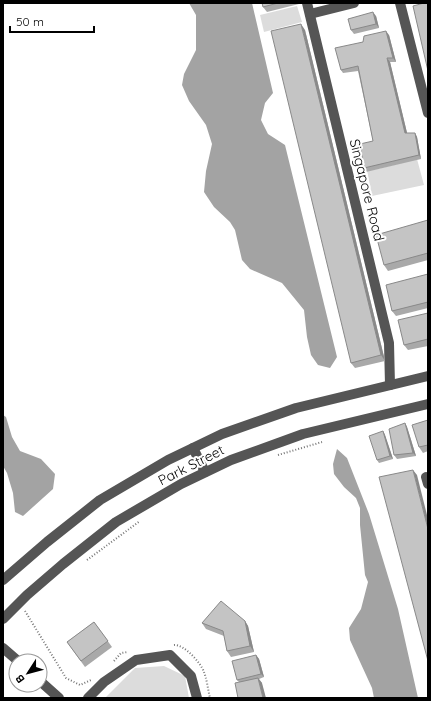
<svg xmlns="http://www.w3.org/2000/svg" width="431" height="701" viewBox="0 0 431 701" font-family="Quicksand,sans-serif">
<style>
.green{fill:#dcdcdc}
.water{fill:#a3a3a3}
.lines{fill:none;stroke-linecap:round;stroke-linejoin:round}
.path{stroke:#777;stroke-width:2;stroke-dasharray:1 2;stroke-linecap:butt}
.minor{stroke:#555;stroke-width:10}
.wall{fill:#a9a9a9}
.shaded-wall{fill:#898989}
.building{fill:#c4c4c4;stroke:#898989}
.labels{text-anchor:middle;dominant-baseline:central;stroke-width:4;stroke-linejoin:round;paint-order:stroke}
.street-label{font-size:14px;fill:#000;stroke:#fff}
</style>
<rect width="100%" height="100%" fill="#fff"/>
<g class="green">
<polygon points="297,6 302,22 264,32 260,15"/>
<polygon points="417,159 424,185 372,196 367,170 378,169"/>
<polygon points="164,666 185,676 189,698 105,698 135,668"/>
</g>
<g class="water">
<polygon points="189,3 252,3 273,93 265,103 261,120 268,134 285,145 337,357 330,368 318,365 311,355 307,337 304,310 282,283 250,269 242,260 235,230 230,222 214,207 204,192 206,171 212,144 206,125 189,101 182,85 184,74 196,50 196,15"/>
<polygon points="3,415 6,417 12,437 20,451 41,459 55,474 53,489 23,516 15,512 13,493 7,473 3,466"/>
<polygon points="337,449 347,458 369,514 398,609 418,698 374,698 372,688 350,640 349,628 361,609 368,582 365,575 360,525 360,508 356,498 344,487 334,474 333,464"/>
</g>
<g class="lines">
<g class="path">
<polyline points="278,455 322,442"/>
<polyline points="87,560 140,521"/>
<polyline points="25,611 66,678 80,685 91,680"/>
<path d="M174,645C184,644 201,663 204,672C207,680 208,690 210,698"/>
<polyline points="114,661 121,653 128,652"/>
</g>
<g class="minor">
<polyline points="307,3 389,343 390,385"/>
<polyline points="400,3 428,113"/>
<polyline points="310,14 354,3"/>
<polyline points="193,448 205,472"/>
<polyline points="426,477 428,484"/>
<polyline points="3,580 47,542 100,500 168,460 193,448 222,434 296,408 428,376"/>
<polyline points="3,619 27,595 63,564 116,522 181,484 231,460 303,434 428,404"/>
<polyline points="3,648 18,661"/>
<polyline points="40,681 59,698"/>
<polyline points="88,698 104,682 136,660 170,655 191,676 197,698"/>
</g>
</g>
<g class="wall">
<polygon points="262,3 299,3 299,4 267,12 263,7"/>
<polygon points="376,16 379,28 354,34 351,30"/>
<polygon points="305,30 385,361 355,368 351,363"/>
<polygon points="389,35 396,62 390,62 407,133 415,133 417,137 421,159 366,172 364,168 373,141 358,71 343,73 341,70 363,42"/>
<polygon points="428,220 428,260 388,271 384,265"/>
<polygon points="428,274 428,308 396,316 392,311"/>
<polygon points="428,313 428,346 408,350 404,345"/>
<polygon points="428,420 428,451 423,453 419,447"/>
<polygon points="405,423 407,427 416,456 397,459 394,455"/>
<polygon points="383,431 385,435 393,459 379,463 377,460"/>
<polygon points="245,621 248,626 254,652 231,657 227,651 224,636 206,629 202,623"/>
<polygon points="94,622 112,647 85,667 67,642"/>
<polygon points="256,655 259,659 264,677 259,679 262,683 239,682 237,680"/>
</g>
<g class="shaded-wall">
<polygon points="373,12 376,16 379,28 376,24"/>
<polygon points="301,24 305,30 385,361 381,355"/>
<polygon points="386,31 389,35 396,62 393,58"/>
<polygon points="387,58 390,62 408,137 405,133"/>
<polygon points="415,133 417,137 421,159 419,155"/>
<polygon points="405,423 407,427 416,456 413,453"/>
<polygon points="383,431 385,435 393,459 390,456"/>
<polygon points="413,470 417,475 428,519 428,529"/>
<polygon points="245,621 248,626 254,652 250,646"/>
<polygon points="256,655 259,659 264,677 261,674"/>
<polygon points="258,678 262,683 266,698 263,698"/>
</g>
<g class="building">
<polygon points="262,3 278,3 263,7"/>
<polygon points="424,3 428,3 428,71 413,6"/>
<polygon points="373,12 376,24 351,30 348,19"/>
<polygon points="301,24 381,355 351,363 271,31"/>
<polygon points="386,31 393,58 387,58 405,133 415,133 419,155 364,168 360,144 373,141 358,66 341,70 335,48 363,42 364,36"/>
<polygon points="428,220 428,253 384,265 376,235"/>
<polygon points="428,274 428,302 392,311 386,285"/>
<polygon points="428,313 428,339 404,345 398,320"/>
<polygon points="428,420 428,445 419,447 412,425"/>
<polygon points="405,423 413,453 394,455 389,429"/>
<polygon points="383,431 390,456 377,460 369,436"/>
<polygon points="413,470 428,529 428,661 379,477"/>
<polygon points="221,601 245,621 250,646 227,651 223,631 202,623"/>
<polygon points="94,622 108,641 81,661 67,642"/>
<polygon points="256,655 261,674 237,680 232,661"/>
<polygon points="258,678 263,698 238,698 235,683"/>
</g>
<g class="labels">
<g class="street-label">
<text transform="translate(367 190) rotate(76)">Singapore Road</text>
<text transform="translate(191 465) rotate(-27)">Park Street</text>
</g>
</g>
<rect width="431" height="701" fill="none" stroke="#000000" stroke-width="8"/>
<g transform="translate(28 673) rotate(234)"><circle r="19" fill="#ffffff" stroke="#999999"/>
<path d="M0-3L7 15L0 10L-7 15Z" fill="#000000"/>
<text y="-6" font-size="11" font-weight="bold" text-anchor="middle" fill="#000000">B</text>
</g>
<path d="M10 26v6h84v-6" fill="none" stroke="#000000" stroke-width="2"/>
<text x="16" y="26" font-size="12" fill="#000000" stroke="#ffffff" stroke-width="3" paint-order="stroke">50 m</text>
</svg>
